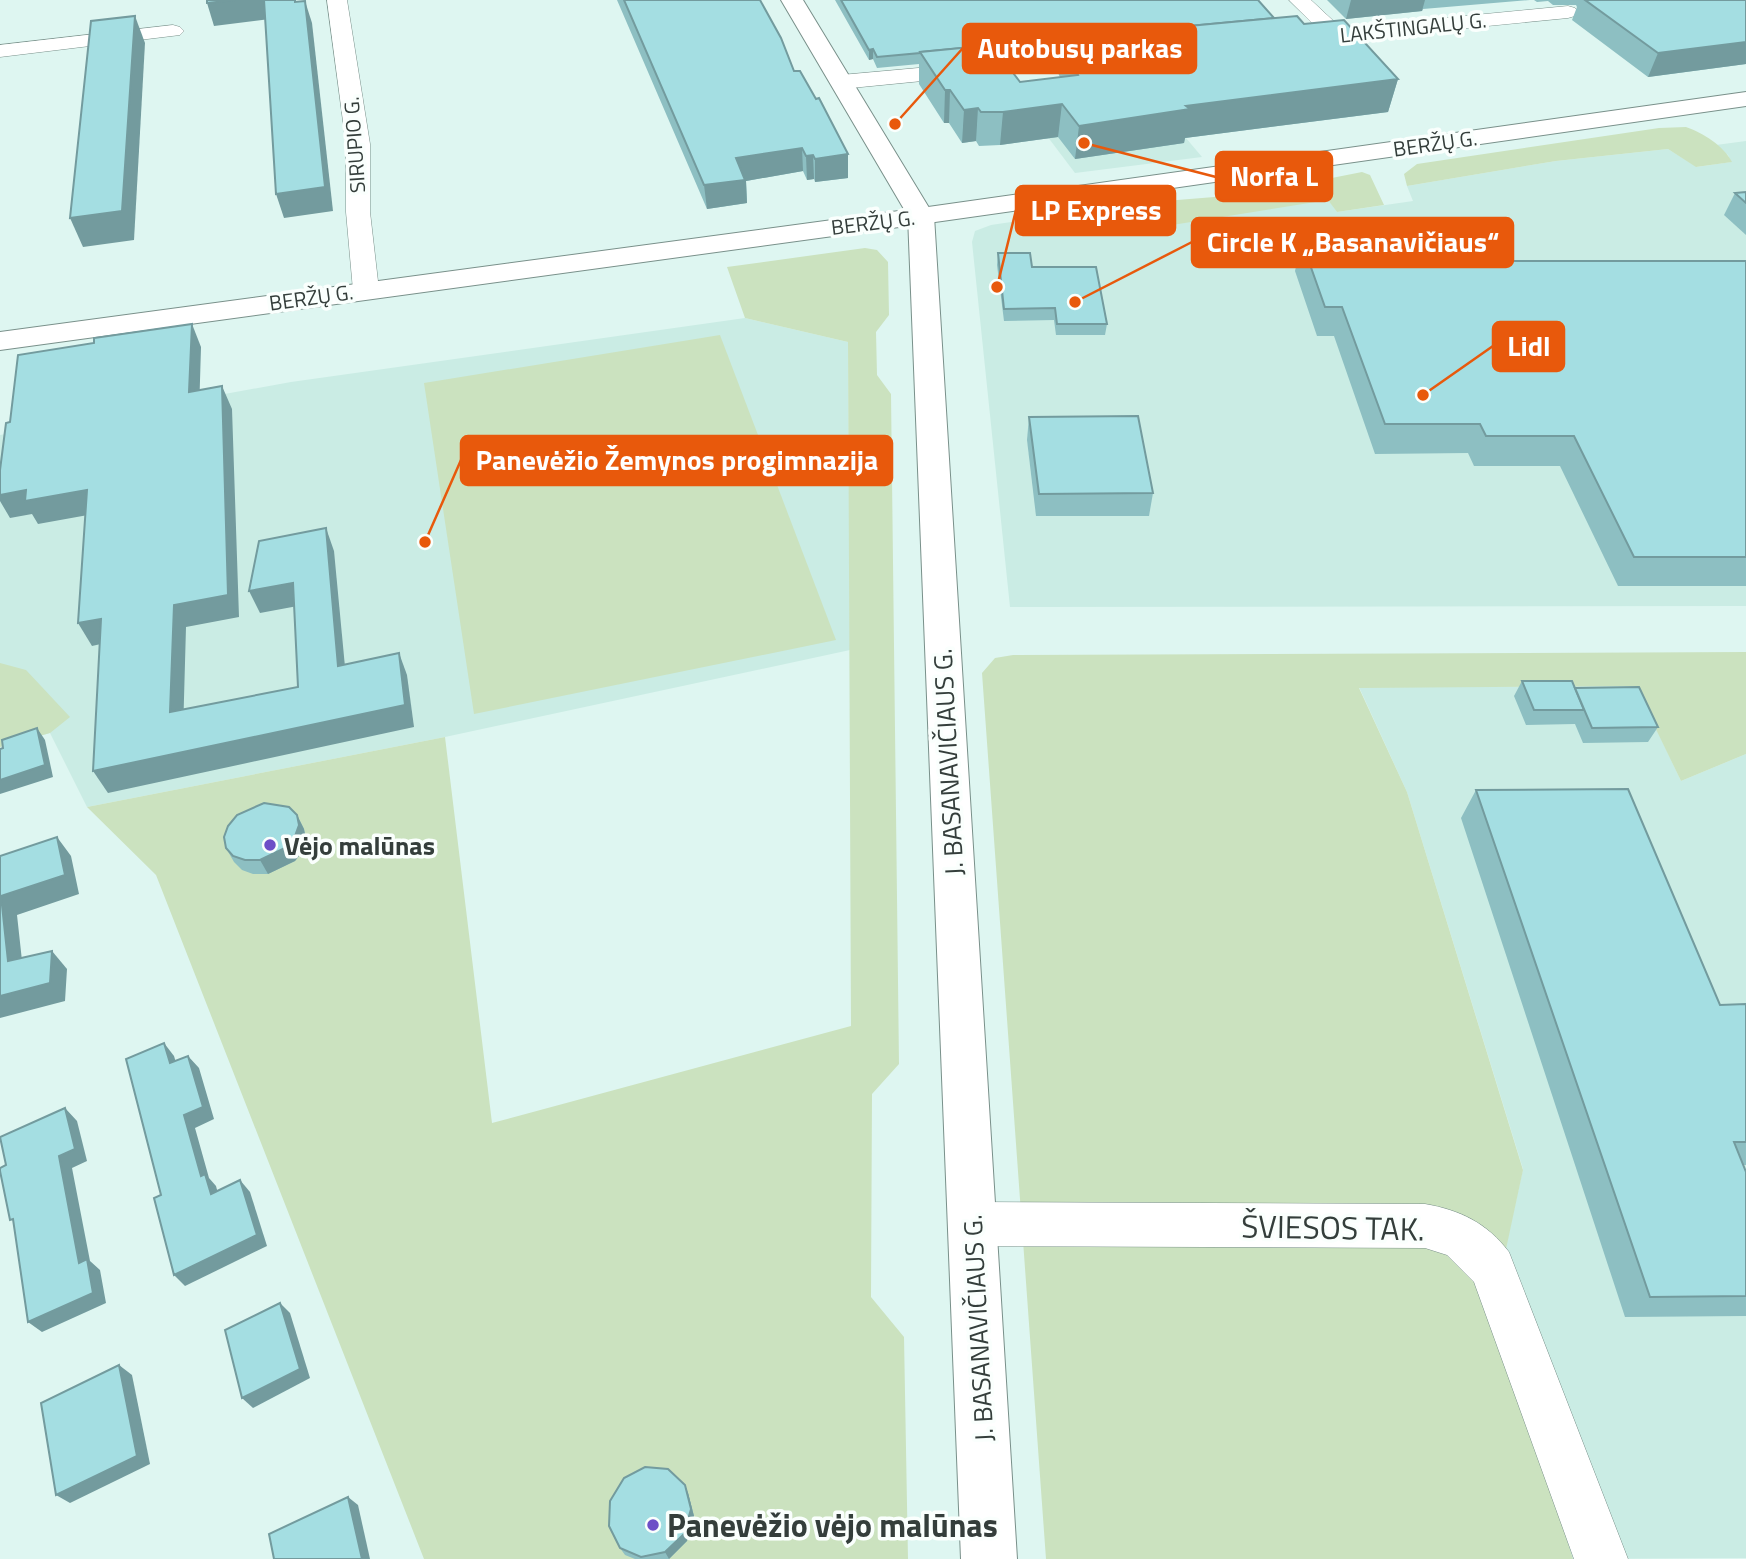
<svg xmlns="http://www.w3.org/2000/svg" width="1746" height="1559" viewBox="0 0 1746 1559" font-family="'Titillium Web',sans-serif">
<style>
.built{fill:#caece4}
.green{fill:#cbe2bf}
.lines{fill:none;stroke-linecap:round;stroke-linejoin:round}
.minor-casing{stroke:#79908a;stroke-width:1}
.major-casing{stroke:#79908a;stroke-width:2}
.highway-casing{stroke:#79908a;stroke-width:2}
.minor{fill:#fff;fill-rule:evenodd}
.major{fill:#fff;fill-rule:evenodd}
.highway{fill:#fff;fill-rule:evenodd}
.wall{fill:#8dbfc2;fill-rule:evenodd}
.shaded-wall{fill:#739b9e}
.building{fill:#a4dee2;stroke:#739b9e;stroke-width:2}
.poi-dot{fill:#6d4ec7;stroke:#fafffd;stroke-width:2.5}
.labels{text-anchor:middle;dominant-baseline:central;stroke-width:7;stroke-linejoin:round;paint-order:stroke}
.far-street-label{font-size:21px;fill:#343e3b;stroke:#fafffd}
.street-label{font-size:26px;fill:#343e3b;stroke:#fafffd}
.poi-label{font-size:26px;font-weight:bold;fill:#343e3b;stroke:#fafffd;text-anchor:start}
.near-street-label{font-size:32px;fill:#343e3b;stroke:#fafffd}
.near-poi-label{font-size:32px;font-weight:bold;fill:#343e3b;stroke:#fafffd;text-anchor:start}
.leader{fill:none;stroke:#e8590c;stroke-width:2.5}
.callout-dot{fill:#e8590c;stroke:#fafffd;stroke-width:2.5}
.callout{fill:#e8590c;stroke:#e8590c;stroke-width:2.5}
.callout-label{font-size:28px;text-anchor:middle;font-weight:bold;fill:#fff}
</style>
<rect width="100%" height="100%" fill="#def6f1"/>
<g class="built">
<polygon points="1153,99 1202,157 1075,173 1038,124"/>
<polygon points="1746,141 1746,606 1010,607 972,242 975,231 991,225 1093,210 1102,211 1109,217 1114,233 1328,199 1337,212 1413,201 1407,186 1556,161 1668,149 1697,167 1731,162 1728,155 1716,145"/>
<polygon points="745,318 848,342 850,650 445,737 87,807 50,733 0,747 0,435 291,382"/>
<polygon points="1636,686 1681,781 1746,754 1746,1558 1573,1559 1493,1305 1523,1169 1407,792 1359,687"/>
</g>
<g class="green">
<path d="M1686,127C1703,133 1724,146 1732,162L1696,167L1668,149L1556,161L1407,186L1404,174L1417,164L1659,128Z"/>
<polygon points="1362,172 1370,175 1384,205 1337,212 1328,200 1166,226 1155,214 1153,202 1251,194"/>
<polygon points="865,248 877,250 888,262 889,315 876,332 877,375 891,394 899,1064 872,1094 871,1297 904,1337 908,1559 424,1559 156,875 87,807 445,737 492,1123 851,1026 848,342 745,318 727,267"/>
<polygon points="720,335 836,640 474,714 424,383"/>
<polygon points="1746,652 1746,754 1681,781 1635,686 1359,688 1407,792 1523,1170 1494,1305 1573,1559 1046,1559 982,673 995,658 1013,655"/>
<polygon points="0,663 26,670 70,717 50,733 0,747"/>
</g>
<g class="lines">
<defs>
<g id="minor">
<polygon points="327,0 347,0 370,144 370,212 379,290 375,296 366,298 357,296 353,290 346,212 346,144"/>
<polygon points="1289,0 1311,0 1341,28 1568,6 1575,8 1578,12 1575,16 1568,18 1305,44 1297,43 1294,38 1297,33 1319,30"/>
<polygon points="173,25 180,27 184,31 180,35 0,57 0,45"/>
<polygon points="1108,51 1116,52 1119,57 1116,62 841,89 833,87 830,82 833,77 841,75"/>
<path d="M973,1202L1425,1204C1460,1210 1487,1223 1509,1252L1628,1559H1574L1474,1282L1447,1255L1425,1248L973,1246L957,1240L950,1224L957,1208Z"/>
</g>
<polygon id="major" points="1746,92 1746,106 921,224 0,350 0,332 921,208"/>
<polygon id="highway" points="781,0 803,0 934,216 1017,1559 961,1559 908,216"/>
</defs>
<use href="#minor" class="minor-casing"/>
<use href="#major" class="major-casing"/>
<use href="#highway" class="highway-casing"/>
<use href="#minor" class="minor"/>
<use href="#major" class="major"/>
<use href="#highway" class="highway"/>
</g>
<g class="wall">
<polygon points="617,0 760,0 794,71 848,154 848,178 815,182 814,179 807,180 803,171 746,181 747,203 707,209"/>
<path d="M835,0H1258L1274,18L1304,24L1398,79L1388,112L1185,138L1184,143L1075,159L1058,137L1000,145L979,146L976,141L962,143L949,123H944L919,84V64L877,68L873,59L869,60ZM1059,51L1057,71L1060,77L1020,82L1001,56Z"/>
<polygon points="1327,0 1530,0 1423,9 1422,11 1346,19"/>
<polygon points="1534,0 1746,0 1746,64 1648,77 1572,20 1577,7 1576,5 1553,5 1548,1 1537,2"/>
<polygon points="1746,192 1746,235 1724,215 1735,193"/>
<polygon points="1302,242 1454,261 1746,261 1746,586 1618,586 1560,466 1474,466 1468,453 1375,454 1334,336 1317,336 1295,271"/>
<polygon points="998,253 1032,267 1107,324 1105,335 1056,335 1054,320 1004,321 997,265"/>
<polygon points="1029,417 1153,493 1149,516 1036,516 1027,440"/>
<polygon points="1522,681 1575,689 1658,727 1648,742 1583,743 1575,724 1526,725 1514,696"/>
<polygon points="1476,790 1720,1005 1746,1004 1746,1165 1743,1165 1746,1172 1746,1316 1625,1317 1461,818"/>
<polygon points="297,815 304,829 306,840 303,851 295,861 268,874 253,874 242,870 234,862 226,848"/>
<polygon points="688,1493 694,1516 687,1541 669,1559 635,1559 625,1555 620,1548"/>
</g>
<g class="shaded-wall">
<polygon points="235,0 264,0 270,19 214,26 207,3"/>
<polygon points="1351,0 1425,0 1422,11 1346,19"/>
<polygon points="305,1 312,23 333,211 284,218 276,194"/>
<polygon points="135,16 145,43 134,240 83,247 70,218"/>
<polygon points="1746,42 1746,64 1648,77 1658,53"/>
<polygon points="873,49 873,59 869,60 869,50"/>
<polygon points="1398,79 1388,112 1185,138 1184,143 1075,159 1079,126 1186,106"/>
<polygon points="945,90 950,90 949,123 944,123"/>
<polygon points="1062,104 1058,137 1000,145 1003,112"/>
<polygon points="978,108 976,141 962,143 964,110"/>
<polygon points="802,148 803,171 746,181 747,203 707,209 704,185 736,158"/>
<polygon points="848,154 848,178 815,182 815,159"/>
<polygon points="813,155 814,179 807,180 806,156"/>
<polygon points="192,324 201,347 199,414 189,392"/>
<polygon points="222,386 232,409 239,617 186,627 183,734 170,712 174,605"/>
<polygon points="26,490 87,490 99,513 38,524 32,514 10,518 0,501 0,495"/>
<polygon points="326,528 334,551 347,688 338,666"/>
<polygon points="293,583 303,605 260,613 249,591"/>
<polygon points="101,619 114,641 92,646 78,623"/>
<polygon points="399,653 407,675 414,727 108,793 93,771"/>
<polygon points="37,728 45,740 53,777 0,794 0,780"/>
<polygon points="297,815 304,829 306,840 303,851 295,861 268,874 260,860"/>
<polygon points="57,837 71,856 79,894 17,915 24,979 8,961 1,896"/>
<polygon points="52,951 67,969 65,1001 0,1018 0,996"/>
<polygon points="164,1043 174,1056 180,1076 170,1063"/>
<polygon points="188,1056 199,1068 214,1119 195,1128 209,1178 216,1186 221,1205 211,1194 201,1176 184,1115"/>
<polygon points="65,1108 77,1121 87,1161 72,1168 90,1261 100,1270 106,1303 42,1332 28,1322 79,1263 59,1156"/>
<polygon points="240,1180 250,1192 267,1246 185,1286 174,1275"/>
<polygon points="280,1303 290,1313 310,1378 253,1408 242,1398"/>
<polygon points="119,1365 132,1375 150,1464 70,1503 56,1495"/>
<polygon points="685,1485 688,1493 694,1516 687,1541 669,1559 665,1552"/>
<polygon points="348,1497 358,1505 370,1559 362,1559"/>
</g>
<g class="building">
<polygon points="207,0 235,0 207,3"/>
<polygon points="264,0 295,0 295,2 305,1 325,187 276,194"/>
<polygon points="624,0 760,0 781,38 794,71 800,71 816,99 819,98 848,154 815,159 813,155 806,156 802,148 736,158 745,180 704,185"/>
<polygon points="841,0 1258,0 1274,18 1060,38 1060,41 994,47 992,45 920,52 920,53 877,57 873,49 869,50"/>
<polygon points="1585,0 1746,0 1746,42 1658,53"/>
<polygon points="135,16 122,211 70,218 91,21"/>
<polygon points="1297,16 1304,24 1344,20 1398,79 1186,106 1190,109 1079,126 1062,104 1003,112 981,112 978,108 964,110 950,90 945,90 920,52 992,45 1020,82 1078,75 1060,38"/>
<polygon points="1746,192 1746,203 1735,193"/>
<polygon points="1302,242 1445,242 1454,261 1746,261 1746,557 1634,557 1574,436 1486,436 1480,424 1385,424 1342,307 1325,307"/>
<polygon points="998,253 1030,253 1032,267 1096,267 1107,324 1057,324 1055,308 1004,309"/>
<polygon points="192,324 189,392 222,386 228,595 174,605 170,712 298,687 293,583 249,591 259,541 326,528 338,666 399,653 405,705 93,771 101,619 78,623 87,490 25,501 26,490 0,495 0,470 6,423 10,422 18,355 94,343 94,338"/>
<polygon points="1138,416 1153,493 1039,494 1029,417"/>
<polygon points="1522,681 1572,681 1584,710 1534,710"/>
<polygon points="1639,687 1658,727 1592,728 1575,688"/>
<polygon points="37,728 45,765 0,780 0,749 3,748 2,740"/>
<polygon points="1628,789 1720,1005 1746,1004 1746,1142 1734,1142 1746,1172 1746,1296 1650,1297 1476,790"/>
<polygon points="264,803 289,807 297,815 299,825 295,836 287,847 260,860 245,860 233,856 226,848 224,837 228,826 237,815"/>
<polygon points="57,837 65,875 1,896 8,961 52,951 50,983 0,996 0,856"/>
<polygon points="164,1043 170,1063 188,1056 203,1107 184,1115 201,1176 205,1174 211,1194 240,1180 257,1235 174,1275 154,1198 161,1195 126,1059"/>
<polygon points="65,1108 75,1149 59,1156 79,1263 87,1259 93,1293 28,1322 13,1219 10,1220 0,1171 0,1168 6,1165 0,1137"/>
<polygon points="280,1303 300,1369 242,1398 225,1330"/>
<polygon points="119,1365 137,1456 56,1495 41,1403"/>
<polygon points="645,1467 668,1469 685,1485 691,1509 684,1534 665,1552 641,1557 620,1548 609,1526 610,1501 624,1478"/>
<polygon points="348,1497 362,1559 274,1559 269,1534"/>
</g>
<g class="poi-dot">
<circle cx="270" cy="845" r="7"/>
<circle cx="653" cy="1525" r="7"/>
</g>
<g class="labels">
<g class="far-street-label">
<text transform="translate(1413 27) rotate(-6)">LAKŠTINGALŲ G.</text>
<text transform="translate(1435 143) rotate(-8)">BERŽŲ G.</text>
<text transform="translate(354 145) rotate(-94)">SIRUPIO G.</text>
<text transform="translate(873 222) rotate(-7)">BERŽŲ G.</text>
<text transform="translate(311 297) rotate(-8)">BERŽŲ G.</text>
</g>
<g class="street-label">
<text transform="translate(948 762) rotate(-93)">J. BASANAVIČIAUS G.</text>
<text transform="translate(978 1328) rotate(-93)">J. BASANAVIČIAUS G.</text>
</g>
<g class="poi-label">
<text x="284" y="845">Vėjo malūnas</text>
</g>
<g class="near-street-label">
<text transform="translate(1333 1227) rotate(1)">ŠVIESOS TAK.</text>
</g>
<g class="near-poi-label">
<text x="667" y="1525">Panevėžio vėjo malūnas</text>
</g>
</g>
<path class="leader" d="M895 124L963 48M1084 143L1216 177M997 287L1016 210M1075 302L1192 242M1423 395L1493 346M425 542L461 460"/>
<g class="callout-dot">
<circle cx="895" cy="124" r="7"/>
<circle cx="1084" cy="143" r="7"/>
<circle cx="997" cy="287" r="7"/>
<circle cx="1075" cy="302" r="7"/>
<circle cx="1423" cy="395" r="7"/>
<circle cx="425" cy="542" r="7"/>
</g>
<g class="callout">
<rect x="963" y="24" width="233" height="49" rx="7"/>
<rect x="1216" y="152" width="116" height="49" rx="7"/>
<rect x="1016" y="186" width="159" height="49" rx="7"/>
<rect x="1192" y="218" width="321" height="49" rx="7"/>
<rect x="1493" y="322" width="71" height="49" rx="7"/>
<rect x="461" y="436" width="431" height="49" rx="7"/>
</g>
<g class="callout-label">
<text x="1080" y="58">Autobusų parkas</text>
<text x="1274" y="186">Norfa L</text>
<text x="1096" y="220">LP Express</text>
<text x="1353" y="252">Circle K „Basanavičiaus“</text>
<text x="1529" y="356">Lidl</text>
<text x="677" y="470">Panevėžio Žemynos progimnazija</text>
</g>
</svg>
